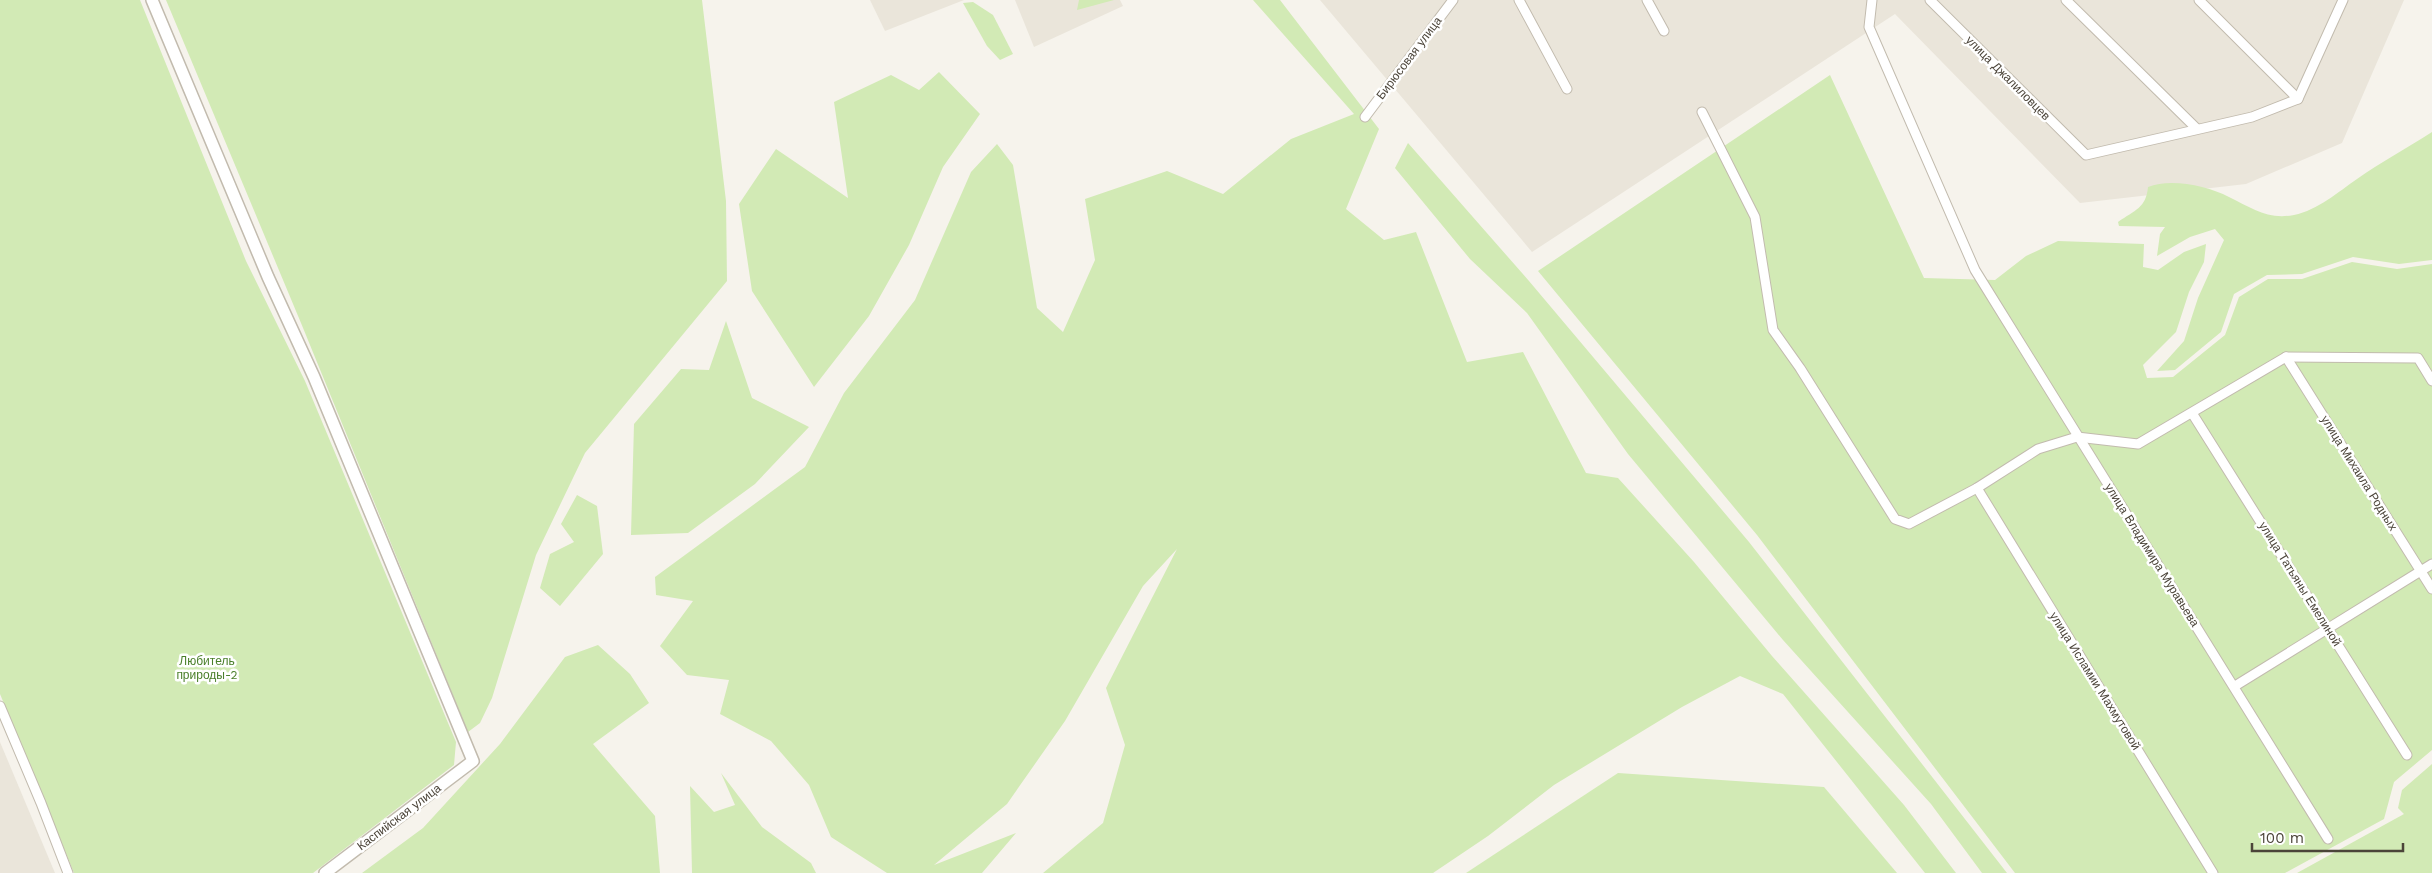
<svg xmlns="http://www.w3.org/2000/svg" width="2432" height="873" viewBox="0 0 2432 873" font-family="'Work Sans',sans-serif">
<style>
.residential{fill:#eae5da}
.green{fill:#d2eab5}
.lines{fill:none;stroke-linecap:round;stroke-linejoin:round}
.minor-casing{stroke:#c2bbae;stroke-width:11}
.tertiary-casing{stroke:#c2bbae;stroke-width:14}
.minor{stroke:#fff;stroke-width:9}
.tertiary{stroke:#fff;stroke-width:11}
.labels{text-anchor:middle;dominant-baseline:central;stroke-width:5;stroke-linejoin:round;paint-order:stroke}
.street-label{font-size:12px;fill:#4b4439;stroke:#fff}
.park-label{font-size:12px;fill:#4a7f2a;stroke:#fff}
</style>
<rect width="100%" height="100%" fill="#f6f3ec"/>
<g class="residential">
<polygon points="870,0 964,0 885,31"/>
<polygon points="1015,0 1120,0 1123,6 1034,47"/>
<polygon points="1320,0 2404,0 2342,143 2246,184 2080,203 1895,14 1532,252"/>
<polygon points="0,742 55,873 0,873"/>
</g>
<g class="green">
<polygon points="0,0 140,0 246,261 305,381 456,742 454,765 313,873 74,873 0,694"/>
<polygon points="166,0 702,0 726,201 727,281 585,453 536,555 492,698 480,723 468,732 301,323"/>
<polygon points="1079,0 1114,0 1077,10"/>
<polygon points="1253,0 1280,0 1379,129 1346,209 1384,240 1416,232 1467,362 1523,352 1586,473 1618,478 1694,562 1772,656 1904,805 1956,873 1925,873 1783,694 1740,676 1682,707 1554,785 1488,836 1433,873 1043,873 1103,823 1125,745 1106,688 1177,549 1143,586 1065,721 1007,804 934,865 1016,833 982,873 887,873 831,837 809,785 771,741 720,714 729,680 687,675 660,646 693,601 656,595 655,577 805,467 844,393 915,300 971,172 997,144 1013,165 1037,308 1063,332 1095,260 1085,199 1167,171 1223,194 1291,139 1354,114"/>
<polygon points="973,2 993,15 1013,54 1000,60 987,46 963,3"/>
<polygon points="939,72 980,114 943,167 909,245 869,316 814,387 752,291 739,204 776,149 848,198 834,102 891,75 919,90"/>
<polygon points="1830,75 1924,278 1995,280 2026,256 2058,241 2144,244 2143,267 2158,270 2184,252 2206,244 2204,262 2189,292 2176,332 2143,365 2147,378 2173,377 2225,335 2239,297 2268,279 2302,279 2352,262 2397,269 2432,264 2432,750 2394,782 2384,819 2285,873 2015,873 1757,535 1538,271"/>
<path d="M2432,132V260L2399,264L2353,257L2302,274L2267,275L2234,294L2221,332L2175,370L2157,371L2184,341L2198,298L2224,240L2215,229L2190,237L2157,256L2160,234L2165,227L2119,226L2118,222C2135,210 2146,208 2148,187C2171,178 2207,186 2229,197C2252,208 2267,220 2294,215C2318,210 2338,192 2357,179C2381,162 2407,148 2432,132Z"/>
<polygon points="1408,143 1529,281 1749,542 2007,873 1982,873 1931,804 1783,640 1628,454 1527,313 1470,259 1395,168"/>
<polygon points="726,321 752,398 809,427 755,484 688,533 631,535 634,424 681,369 709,370"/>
<polygon points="577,495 597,506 603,554 560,606 540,588 550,554 574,542 561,524"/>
<polygon points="598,645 630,674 649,703 593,744 655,816 660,873 362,873 423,828 500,744 565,657"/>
<polygon points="2432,764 2432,873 2297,873 2404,814 2398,808 2402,790"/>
<polygon points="721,773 762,827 811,863 816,873 692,873 690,786 714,812 735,805"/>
<polygon points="1618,773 1824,787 1897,873 1466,873"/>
</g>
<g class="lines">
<defs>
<g id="minor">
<polyline points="1519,0 1567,89"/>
<polyline points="1647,0 1664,31"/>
<polyline points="1872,0 1869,27 1975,270 2328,839"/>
<polyline points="1930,0 2086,155 2252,117 2298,99 2343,0"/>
<polyline points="2066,0 2196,128"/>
<polyline points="2199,0 2298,99"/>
<polyline points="1702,112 1755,217 1773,330 1800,368 1895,519 1909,524 1977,488 2038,449 2077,437 2138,444 2286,357"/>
<polyline points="1365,117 1453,0"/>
<polyline points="2286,357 2432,589"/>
<polyline points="2286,357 2418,358 2432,381"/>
<polyline points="2192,413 2407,755"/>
<polyline points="1977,488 2213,873"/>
<polyline points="2235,686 2432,564"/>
<polyline points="0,706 41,803 68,873"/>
</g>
<polyline id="tertiary" points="152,0 268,277 314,377 473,761 325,873"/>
</defs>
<use href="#minor" class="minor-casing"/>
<use href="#tertiary" class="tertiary-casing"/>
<use href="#minor" class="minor"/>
<use href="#tertiary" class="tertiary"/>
</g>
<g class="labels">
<g class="street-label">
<text transform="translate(1409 58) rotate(-53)">Бирюсовая улица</text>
<text transform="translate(2008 78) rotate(45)">улица Джалиловцев</text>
<text transform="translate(2359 473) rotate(58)">улица Михаила Родных</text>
<text transform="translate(2152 555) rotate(58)">улица Владимира Муравьева</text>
<text transform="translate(2300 584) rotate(58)">улица Татьяны Емелиной</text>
<text transform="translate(2095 681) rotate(58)">улица Исламии Махмутовой</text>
<text transform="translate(399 817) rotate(-37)">Каспийская улица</text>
</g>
<g class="park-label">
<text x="207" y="661">Любитель<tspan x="207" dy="14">природы-2</tspan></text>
</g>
</g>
<path d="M2252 843v8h151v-8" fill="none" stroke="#4b4439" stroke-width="2.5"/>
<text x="2260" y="843" font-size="15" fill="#4b4439" stroke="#ffffff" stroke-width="4" paint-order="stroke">100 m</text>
</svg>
